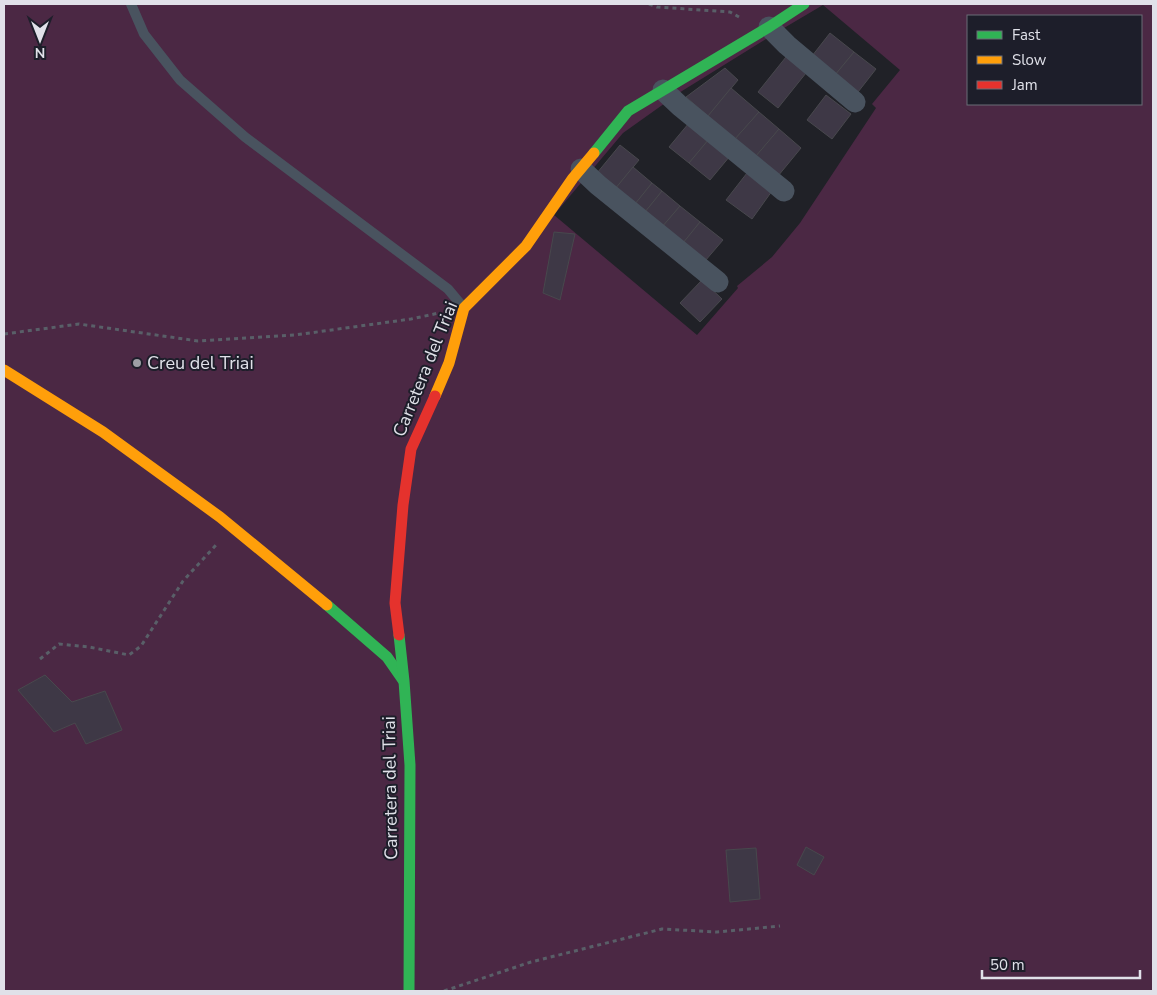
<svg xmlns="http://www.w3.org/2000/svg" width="1157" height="995" viewBox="0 0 1157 995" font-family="'Nunito Sans',sans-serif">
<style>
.green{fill:#4b2844;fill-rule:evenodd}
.building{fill:#3e3846;stroke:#48484d}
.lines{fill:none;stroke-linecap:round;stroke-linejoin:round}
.path{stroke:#595f68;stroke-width:3;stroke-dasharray:4 4;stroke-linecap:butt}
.lane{stroke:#49535f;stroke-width:10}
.street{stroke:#49535f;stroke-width:21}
.fast{stroke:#30b455;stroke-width:11}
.slow{stroke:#ff9f0a;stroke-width:11}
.jam{stroke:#e5322d;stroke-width:11}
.poi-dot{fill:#9d9ea5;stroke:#1d1e2a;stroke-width:2}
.labels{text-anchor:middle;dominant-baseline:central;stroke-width:4;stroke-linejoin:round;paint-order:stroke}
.poi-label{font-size:18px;fill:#e0e1e9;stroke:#1d1e2a;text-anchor:start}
.street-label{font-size:18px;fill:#e0e1e9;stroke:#1d1e2a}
</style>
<rect width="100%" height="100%" fill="#202127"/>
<path class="green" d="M4,4H1153V991H4ZM823,5L900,70L872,104L876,108L800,223L772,257L737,286L738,288L697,335L554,215L623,133L682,91L784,28ZM968,16H1141V104H968Z"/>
<g class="building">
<polygon points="830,33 854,52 835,75 812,56"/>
<polygon points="854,52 876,69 858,92 835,75"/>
<polygon points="786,57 806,73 778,108 758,92"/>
<polygon points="725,68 738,80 708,116 686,97"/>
<polygon points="731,88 759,112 735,139 708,116"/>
<polygon points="826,95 851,114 832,139 807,120"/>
<polygon points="759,112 779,129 756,156 735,139"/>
<polygon points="689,123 709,139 689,163 669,147"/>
<polygon points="779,129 801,148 778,176 756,156"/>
<polygon points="709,139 730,156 710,180 689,163"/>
<polygon points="620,145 639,160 615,189 597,173"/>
<polygon points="633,167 652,183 635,204 615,189"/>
<polygon points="747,173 772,191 752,219 726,200"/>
<polygon points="652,183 662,191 645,212 635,204"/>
<polygon points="662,191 680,206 662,227 645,212"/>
<polygon points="680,206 700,222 683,243 662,227"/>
<polygon points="700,222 723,240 705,261 683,243"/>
<polygon points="554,232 575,234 560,300 543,293"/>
<polygon points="702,280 722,299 700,322 680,303"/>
<polygon points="45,675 72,702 105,691 122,730 86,744 75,723 54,732 18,690"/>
<polygon points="806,847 824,857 814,875 797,865"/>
<polygon points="756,848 760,899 730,902 726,850"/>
</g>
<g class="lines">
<g class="path">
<polyline points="649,4 657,7 730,12 739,17"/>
<polyline points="4,334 79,324 198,341 295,335 411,319 439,313"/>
<polyline points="40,659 59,644 89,647 129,655 141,646 183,581 216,545"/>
<polyline points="444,991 531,962 662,929 717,932 780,926"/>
</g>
<polyline class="lane" points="131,4 144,34 180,80 245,137 448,289 463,307"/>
<g class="street">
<polyline points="769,27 787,45 855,102"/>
<polyline points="663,90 680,106 784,191"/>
<polyline points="581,169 598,185 718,282"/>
</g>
<g class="fast">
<polyline points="594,153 628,111 769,27 804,4"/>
<polyline points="327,605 387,657 403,680"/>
<polyline points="399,635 404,681 410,765 409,991"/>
</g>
<g class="slow">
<polyline points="4,370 103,432 220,517 327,605"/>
<polyline points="435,396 449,363 464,308 526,246 573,178 594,153"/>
</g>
<polyline class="jam" points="399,635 395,603 403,505 411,449 435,396"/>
</g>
<circle class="poi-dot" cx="137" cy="363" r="5"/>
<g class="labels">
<g class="poi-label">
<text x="147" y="363">Creu del Triai</text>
</g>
<g class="street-label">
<text transform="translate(425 369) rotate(-68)">Carretera del Triai</text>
<text transform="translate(390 788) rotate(-91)">Carretera del Triai</text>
</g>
</g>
<rect width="1157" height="995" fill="none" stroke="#e0e1e9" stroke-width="10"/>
<rect x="967" y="15" width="175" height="90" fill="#1d1e2a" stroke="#6b6c76"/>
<rect x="977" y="31" width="25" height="8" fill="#30b455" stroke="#6b6c76"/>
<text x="1012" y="40" font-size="15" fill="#e0e1e9">Fast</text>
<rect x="977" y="56" width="25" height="8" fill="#ff9f0a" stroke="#6b6c76"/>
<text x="1012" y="65" font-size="15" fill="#e0e1e9">Slow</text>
<rect x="977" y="81" width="25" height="8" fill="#e5322d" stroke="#6b6c76"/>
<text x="1012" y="90" font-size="15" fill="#e0e1e9">Jam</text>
<g transform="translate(40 40) rotate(180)" stroke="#1d1e2a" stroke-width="4" paint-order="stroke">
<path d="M0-4L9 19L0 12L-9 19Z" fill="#e0e1e9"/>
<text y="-8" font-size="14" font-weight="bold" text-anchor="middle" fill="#e0e1e9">N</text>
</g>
<path d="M982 970v8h158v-8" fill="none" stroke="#e0e1e9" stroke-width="2.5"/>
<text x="990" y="970" font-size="15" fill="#e0e1e9" stroke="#1d1e2a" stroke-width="4" paint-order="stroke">50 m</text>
</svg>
